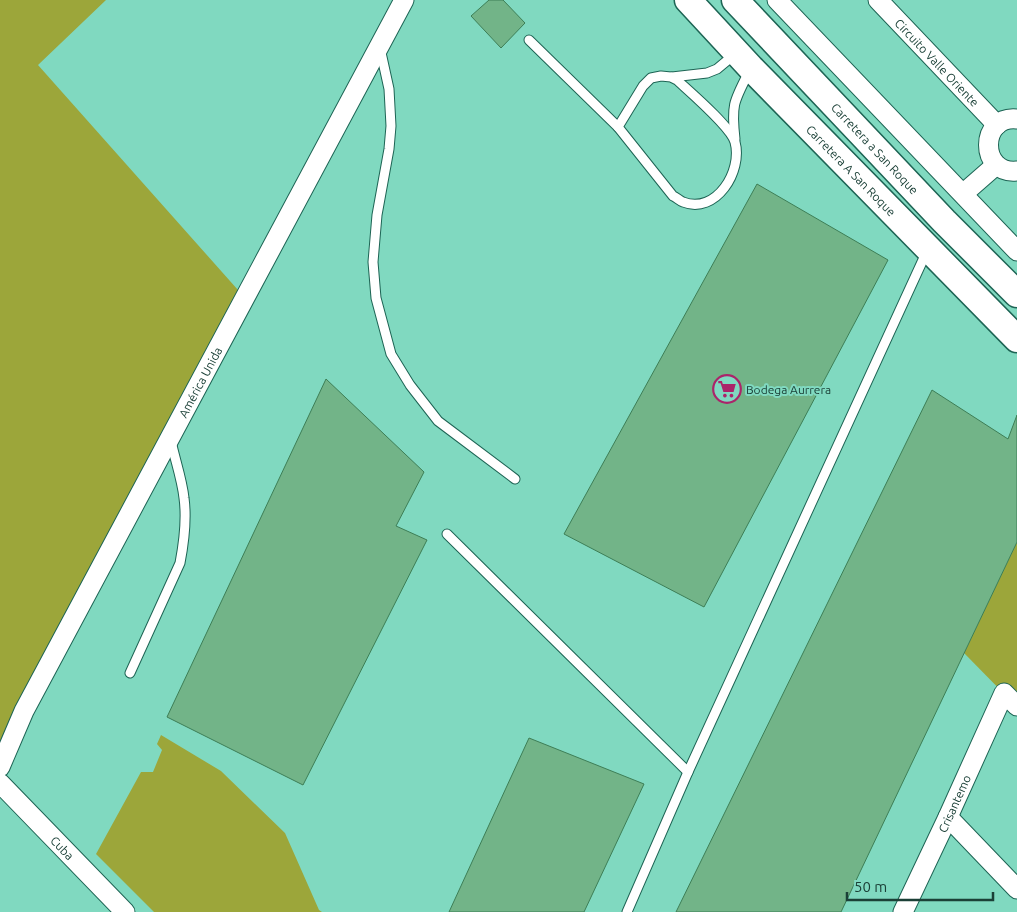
<svg xmlns="http://www.w3.org/2000/svg" width="1017" height="912" viewBox="0 0 1017 912" font-family="Ubuntu,sans-serif">
<style>
.green{fill:#9ca63a}
.building{fill:#72b488;stroke:#3d7e56}
.lines{fill:none;stroke-linecap:round;stroke-linejoin:round}
.service-casing{stroke:#1d6454;stroke-width:11}
.minor-casing{stroke:#1d6454;stroke-width:21}
.secondary-casing{stroke:#1d6454;stroke-width:29}
.service{stroke:#fff;stroke-width:9}
.minor{stroke:#fff;stroke-width:19}
.secondary{stroke:#fff;stroke-width:26}
.labels{text-anchor:middle;dominant-baseline:central;stroke-width:4;stroke-linejoin:round;paint-order:stroke}
.street-label{font-size:12px;fill:#1b4037;stroke:#80d9c0}
.poi-label{font-size:12px;fill:#1b4037;stroke:#80d9c0;text-anchor:start}
</style>
<rect width="100%" height="100%" fill="#80d9c0"/>
<g class="green">
<polygon points="0,0 106,0 38,65 238,290 0,752"/>
<polygon points="1017,542 1017,707 964,653"/>
<polygon points="161,735 221,771 285,833 319,910 322,912 154,912 96,854 141,772 153,772 162,750 157,744"/>
</g>
<g class="building">
<polygon points="489,0 503,0 525,23 501,48 471,16"/>
<polygon points="757,184 888,260 704,607 564,534"/>
<polygon points="326,379 424,472 396,526 427,540 303,785 167,717"/>
<polygon points="932,390 1008,439 1017,415 1017,542 841,912 676,912"/>
<polygon points="529,738 644,784 584,912 449,912"/>
</g>
<g class="lines">
<defs>
<g id="service">
<polyline points="529,40 618,127"/>
<polyline points="380,48 389,89 391,126 389,149 377,215 373,262 376,298 391,354 410,385 438,421 515,479"/>
<path d="M661,76L671,77L677,80C690,92 731,127 735,142C743,171 716,215 683,202C680,201 676,197 673,196L618,127L643,86L651,78Z"/>
<polyline points="672,77 707,73 717,69 735,54"/>
<path d="M735,139C731,104 734,101 750,70"/>
<polyline points="447,534 688,772"/>
<path d="M130,673L180,563C184,542 187,520 184,498C182,479 175,460 171,441"/>
<polyline points="627,912 688,772 927,251"/>
</g>
<g id="minor">
<polyline points="777,0 1017,251"/>
<path id="s1" d="M878,0L997,125"/>
<path d="M1017,119C979,115 979,175 1017,171"/>
<polyline points="964,193 996,165"/>
<path id="s2" d="M0,767L24,711L404,0"/>
<path id="s3" d="M0,783L125,912"/>
<polyline points="948,817 1017,889"/>
<path id="s4" d="M903,912L948,817L1004,693L1017,706"/>
</g>
<g id="secondary">
<path id="s5" d="M688,0L751,68L1017,339"/>
<path id="s6" d="M735,0L944,221L1017,294"/>
</g>
</defs>
<use href="#service" class="service-casing"/>
<use href="#minor" class="minor-casing"/>
<use href="#secondary" class="secondary-casing"/>
<use href="#service" class="service"/>
<use href="#minor" class="minor"/>
<use href="#secondary" class="secondary"/>
</g>
<defs>
<symbol id="supermarket-ring" viewBox="-11 -11 22 22"><circle r="9.5" fill="#80d9c0" stroke="#ab246a" stroke-width="1.5"/><path d="M-6-5.5h2.5l.6 2H6L4.5 2H-2.5L-4.4-4H-6ZM-1.5 3.2a1.3 1.3 0 1 0 .1 0ZM3 3.2a1.3 1.3 0 1 0 .1 0Z" fill="#ab246a"/></symbol>
</defs>
<g fill-rule="evenodd">
<use href="#supermarket-ring" x="711" y="373" width="32" height="32"/>
</g>
<g class="labels">
<g class="street-label">
<text stroke="none"><textPath href="#s1" startOffset="86">Circuito Valle Oriente</textPath></text>
<text stroke="none"><textPath href="#s6" startOffset="204">Carretera a San Roque</textPath></text>
<text stroke="none"><textPath href="#s5" startOffset="236">Carretera A San Roque</textPath></text>
<text stroke="none"><textPath href="#s2" startOffset="434">América Unida</textPath></text>
<text stroke="none"><textPath href="#s4" startOffset="120">Crisantemo</textPath></text>
<text stroke="none"><textPath href="#s3" startOffset="90">Cuba</textPath></text>
</g>
<g class="poi-label">
<text x="746" y="389">Bodega Aurrera</text>
</g>
</g>
<path d="M847 892v8h146v-8" fill="none" stroke="#1b4037" stroke-width="2.5"/>
<text x="854" y="892" font-size="15" fill="#1b4037" stroke="#80d9c0" stroke-width="4" paint-order="stroke">50 m</text>
</svg>
